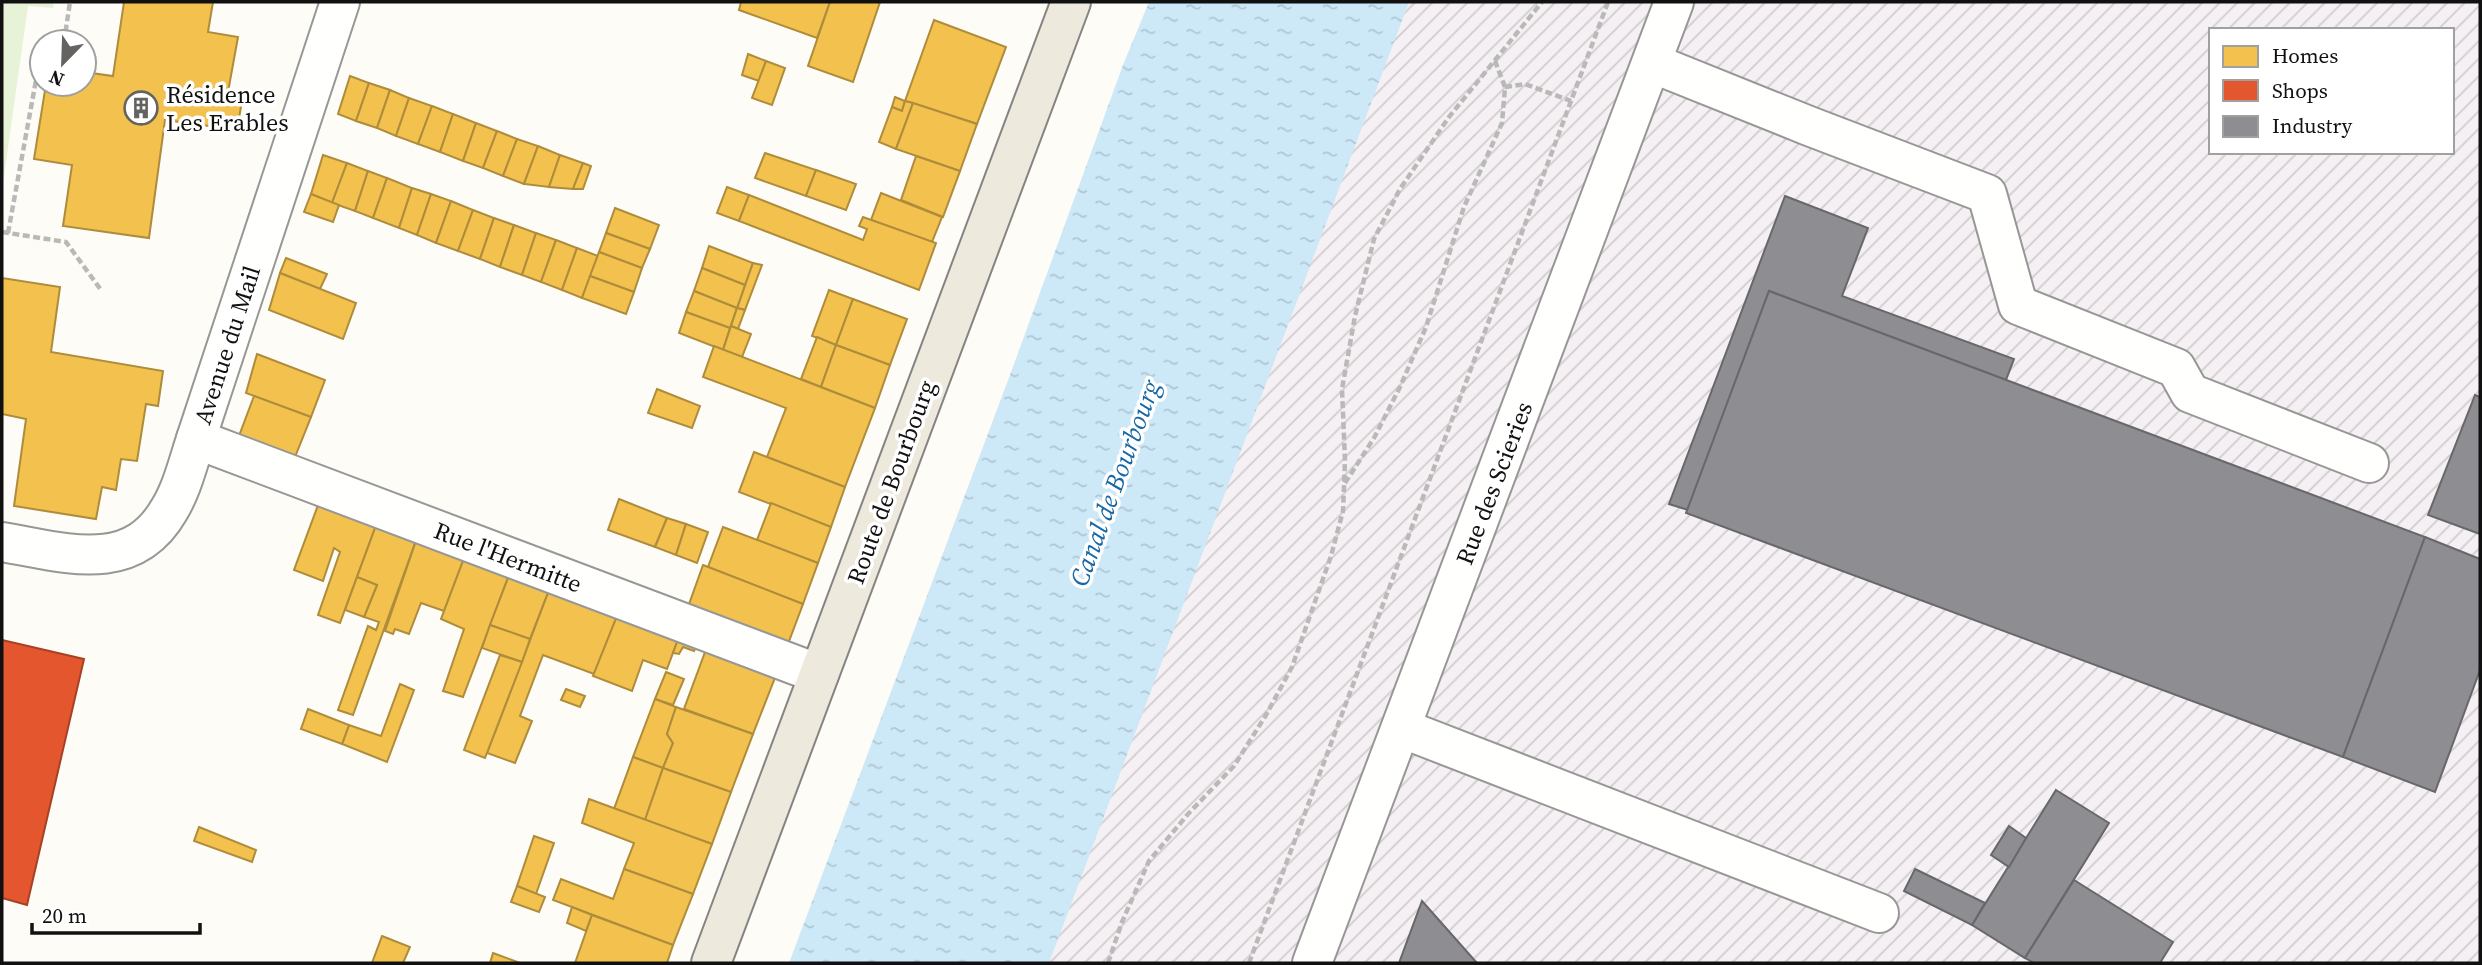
<svg xmlns="http://www.w3.org/2000/svg" width="2482" height="965" viewBox="0 0 2482 965" font-family="'Source Serif 4',serif">
<style>
.industrial{fill:url(#industrial-furrows);fill-rule:evenodd}
.grass{fill:#e7f3d7}
.water{fill:url(#water-ripples)}
.homes{fill:#f2c14e;stroke:#ae8c3c;stroke-width:2}
.shops{fill:#e4572e;stroke:#a54225;stroke-width:2}
.industry{fill:#8d8d92;stroke:#68686b;stroke-width:2}
.lines{fill:none;stroke-linecap:round;stroke-linejoin:round}
.minor-casing{stroke:#979795;stroke-width:42}
.major-casing{stroke:#858482;stroke-width:42}
.path{stroke:#b9b9b8;stroke-width:4.5;stroke-dasharray:7 3.5;stroke-linecap:butt}
.minor{stroke:#fffffe;stroke-width:38}
.major{stroke:#ede9dc;stroke-width:38}
.labels{text-anchor:middle;dominant-baseline:central;stroke-width:7;stroke-linejoin:round;paint-order:stroke}
.poi-label{font-size:24px;fill:#111;stroke:#fff;text-anchor:start}
.street-label{font-size:24px;fill:#111;stroke:#fff}
.water-label{font-size:26px;font-style:italic;fill:#1768a6;stroke:#fff}
</style>
<defs>
<pattern id="industrial-furrows" width="10" height="10" patternUnits="userSpaceOnUse" patternTransform="scale(1.75)"><rect width="10" height="10" fill="#f5f0f3"/><path d="M-1 1l2-2M0 10L10 0M9 11l2-2" fill="none" stroke="#d1cdcf"/></pattern>
<pattern id="water-ripples" width="26" height="14" patternUnits="userSpaceOnUse" patternTransform="scale(1.75)"><rect width="26" height="14" fill="#cde8f7"/><path d="M2 4q2-2 4 0t4 0M15 11q2-2 4 0t4 0" fill="none" stroke="#afc6d3"/></pattern>
</defs>
<rect width="100%" height="100%" fill="#fdfcf7"/>
<path class="industrial" d="M1332,2H2480V963H1011ZM2211,30H2452V152H2211Z"/>
<polygon class="grass" points="2,2 54,2 53,8 28,6 2,190"/>
<polygon class="water" points="1149,2 1409,2 1049,963 789,963 1010,375 1123,65"/>
<g class="homes">
<polygon points="124,2 213,2 208,32 238,37 228,92 243,95 237,130 165,120 149,238 63,226 72,165 34,159 46,84 84,84 84,72 113,76"/>
<polygon points="741,2 830,2 817,38 739,10"/>
<polygon points="830,2 880,2 853,82 808,66"/>
<polygon points="934,20 1006,47 977,124 905,101"/>
<polygon points="748,54 766,61 759,81 742,75"/>
<polygon points="766,61 785,68 772,105 752,98"/>
<polygon points="350,76 369,83 356,121 338,114"/>
<polygon points="369,83 390,90 377,128 356,121"/>
<polygon points="390,90 409,98 396,136 377,128"/>
<polygon points="895,97 905,101 902,111 892,107"/>
<polygon points="409,98 432,106 418,144 396,136"/>
<polygon points="905,101 913,103 896,149 879,142 892,107 902,111"/>
<polygon points="913,103 977,124 960,171 896,149"/>
<polygon points="432,106 453,114 440,152 418,144"/>
<polygon points="453,114 476,123 463,161 440,152"/>
<polygon points="476,123 497,131 483,168 463,161"/>
<polygon points="497,131 517,139 503,176 483,168"/>
<polygon points="517,139 538,146 524,184 503,176"/>
<polygon points="538,146 560,155 549,187 524,184"/>
<polygon points="765,153 816,170 806,196 755,178"/>
<polygon points="323,155 347,163 332,203 311,194"/>
<polygon points="560,155 583,163 573,189 549,187"/>
<polygon points="916,156 960,171 943,217 901,200"/>
<polygon points="347,163 368,171 355,211 332,203"/>
<polygon points="583,163 591,166 583,189 573,189"/>
<polygon points="816,170 856,184 846,210 806,196"/>
<polygon points="368,171 387,178 373,218 355,211"/>
<polygon points="387,178 412,188 399,228 373,218"/>
<polygon points="727,187 749,195 739,221 717,213"/>
<polygon points="412,188 431,194 417,235 399,228"/>
<polygon points="881,193 942,217 932,242 871,220"/>
<polygon points="311,194 339,205 333,222 304,212"/>
<polygon points="431,194 451,201 436,243 417,235"/>
<polygon points="749,195 863,240 867,229 859,226 863,217 936,243 919,290 739,221"/>
<polygon points="451,201 473,210 458,251 436,243"/>
<polygon points="615,208 659,225 650,249 606,233"/>
<polygon points="473,210 494,218 480,259 458,251"/>
<polygon points="494,218 514,225 500,267 480,259"/>
<polygon points="514,225 536,233 522,275 500,267"/>
<polygon points="536,233 556,240 541,282 522,275"/>
<polygon points="606,233 650,249 642,268 599,252"/>
<polygon points="556,240 577,248 562,290 541,282"/>
<polygon points="709,246 753,263 745,285 702,268"/>
<polygon points="577,248 598,256 582,298 562,290"/>
<polygon points="599,252 642,268 634,292 590,276"/>
<polygon points="286,258 327,274 320,289 280,273"/>
<polygon points="753,263 762,265 745,310 737,308"/>
<polygon points="702,268 745,285 737,308 694,291"/>
<polygon points="280,273 356,303 343,339 269,310"/>
<polygon points="590,276 634,292 626,314 582,298"/>
<polygon points="2,278 60,287 51,352 163,371 158,406 146,404 137,461 121,459 116,490 102,487 96,519 14,506 26,419 2,414"/>
<polygon points="829,290 853,299 836,345 812,336"/>
<polygon points="694,291 737,308 730,328 686,312"/>
<polygon points="853,299 907,319 890,365 836,345"/>
<polygon points="737,308 745,310 738,329 731,326"/>
<polygon points="686,312 730,328 723,350 679,333"/>
<polygon points="731,326 751,334 742,357 723,350"/>
<polygon points="817,337 836,345 821,387 801,379"/>
<polygon points="836,345 890,365 875,408 821,387"/>
<polygon points="714,346 875,408 845,487 767,457 786,408 703,377"/>
<polygon points="257,354 325,380 311,417 246,393"/>
<polygon points="657,389 700,406 692,428 648,413"/>
<polygon points="254,396 311,417 295,457 239,436"/>
<polygon points="754,452 845,487 831,527 739,492"/>
<polygon points="321,497 378,520 340,623 318,615 340,552 334,548 323,581 294,570"/>
<polygon points="619,499 667,518 655,547 608,530"/>
<polygon points="771,503 831,527 818,563 757,540"/>
<polygon points="667,518 686,524 676,555 655,547"/>
<polygon points="378,520 418,535 353,715 338,710 368,626 376,630 379,622 364,617 377,585 357,577"/>
<polygon points="686,524 708,532 697,563 676,555"/>
<polygon points="723,527 818,563 803,604 708,567"/>
<polygon points="418,535 466,553 444,611 421,603 409,634 395,629 393,634 385,631"/>
<polygon points="466,553 511,570 463,697 443,691 464,629 441,619"/>
<polygon points="703,565 803,604 788,644 688,607"/>
<polygon points="511,570 551,585 530,639 490,625"/>
<polygon points="357,577 377,585 364,617 345,610"/>
<polygon points="551,585 619,611 594,674 543,655 520,716 532,721 515,763 487,753"/>
<polygon points="619,611 680,634 667,669 643,660 632,691 593,676"/>
<polygon points="490,625 530,639 522,662 482,648"/>
<polygon points="680,634 699,641 694,651 683,647 679,654 673,653"/>
<polygon points="708,644 778,670 753,734 684,709"/>
<polygon points="500,655 522,662 485,758 464,750"/>
<polygon points="666,672 684,679 673,705 655,699"/>
<polygon points="400,684 414,690 387,762 342,744 349,725 381,736"/>
<polygon points="566,689 585,696 580,707 561,700"/>
<polygon points="655,699 676,707 667,734 673,743 663,768 633,757"/>
<polygon points="676,707 753,734 731,792 663,768 673,743 667,734"/>
<polygon points="308,709 349,725 342,744 301,729"/>
<polygon points="633,757 663,768 645,820 614,809"/>
<polygon points="663,768 731,792 712,844 645,820"/>
<polygon points="589,799 712,844 693,894 624,869 634,843 582,823"/>
<polygon points="199,827 256,850 252,862 194,841"/>
<polygon points="534,836 554,843 536,894 517,886"/>
<polygon points="624,869 693,894 673,945 553,900 561,879 613,899"/>
<polygon points="517,886 545,897 539,912 511,902"/>
<polygon points="572,907 592,915 586,931 567,923"/>
<polygon points="592,915 673,945 667,963 575,963"/>
<polygon points="382,936 410,947 403,963 372,963"/>
<polygon points="493,953 520,963 490,963"/>
</g>
<polygon class="shops" points="2,640 84,659 27,905 2,898"/>
<g class="industry">
<polygon points="1785,196 1868,228 1842,296 2014,359 2006,380 1769,291 1688,510 1669,504"/>
<polygon points="1769,291 2425,537 2343,757 1686,513"/>
<polygon points="2475,395 2480,397 2480,534 2428,515"/>
<polygon points="2425,537 2480,559 2480,670 2435,792 2343,757"/>
<polygon points="2056,790 2109,823 2025,958 1972,925"/>
<polygon points="2009,826 2026,838 2009,867 1991,855"/>
<polygon points="1915,869 1985,903 1972,925 1904,891"/>
<polygon points="2074,880 2173,942 2160,963 2034,963 2025,958"/>
<polygon points="1422,901 1477,963 1399,963"/>
</g>
<g class="lines">
<defs>
<g id="minor">
<polyline points="1652,63 1809,126 1987,194 2018,305 2176,368 2190,393 2369,463"/>
<polyline points="196,439 819,674"/>
<path d="M2,542C63,552 131,576 169,510C182,489 188,463 196,439L340,2"/>
<polyline points="1401,728 1879,913"/>
<polyline points="1312,963 1674,2"/>
</g>
<polyline id="major" points="711,963 1071,2"/>
</defs>
<use href="#minor" class="minor-casing"/>
<use href="#major" class="major-casing"/>
<g class="path">
<polyline points="64,42 70,2"/>
<polyline points="1505,87 1525,84 1571,101"/>
<polyline points="2,232 66,242 101,290"/>
<polyline points="8,233 43,42"/>
<polyline points="1345,483 1374,438 1400,387 1426,327 1464,207 1502,123 1505,87 1495,61"/>
<polyline points="1108,963 1122,922 1149,861 1188,814 1234,766 1266,715 1292,667 1331,556 1343,511 1345,461 1342,389 1355,316 1374,239 1400,189 1449,117 1542,2"/>
<polyline points="1249,963 1608,2"/>
</g>
<use href="#minor" class="minor"/>
<use href="#major" class="major"/>
</g>
<defs>
<symbol id="building-ring" viewBox="-11 -11 22 22"><circle r="9.5" fill="#fff" stroke="#646362" stroke-width="1.5"/><path d="M-4-6H4V6H1V3H-1V6H-4ZM-2.5-4.3h1.7v1.8h-1.7ZM.8-4.3h1.7v1.8H.8ZM-2.5-1h1.7V.8h-1.7ZM.8-1h1.7V.8H.8Z" fill="#646362"/></symbol>
</defs>
<g fill-rule="evenodd">
<use href="#building-ring" x="122" y="89" width="38" height="38"/>
</g>
<g class="labels">
<g class="poi-label">
<text x="166" y="94">Résidence<tspan x="166" dy="28">Les Erables</tspan></text>
</g>
<g class="street-label">
<text transform="translate(227 345) rotate(-72)">Avenue du Mail</text>
<text transform="translate(891 482) rotate(-70)">Route de Bourbourg</text>
<text transform="translate(1494 483) rotate(-69)">Rue des Scieries</text>
<text transform="translate(508 557) rotate(21)">Rue l'Hermitte</text>
</g>
<g class="water-label">
<text transform="translate(1115 483) rotate(-70)">Canal de Bourbourg</text>
</g>
</g>
<rect width="2482" height="965" fill="none" stroke="#111111" stroke-width="7"/>
<rect x="2209" y="28" width="245" height="126" fill="#ffffff" stroke="#a0a0a0" stroke-width="2"/>
<rect x="2223" y="46" width="35" height="21" fill="#f2c14e" stroke="#a0a0a0" stroke-width="2"/>
<text x="2272" y="63" font-size="21" fill="#111111">Homes</text>
<rect x="2223" y="80" width="35" height="21" fill="#e4572e" stroke="#a0a0a0" stroke-width="2"/>
<text x="2272" y="98" font-size="21" fill="#111111">Shops</text>
<rect x="2223" y="116" width="35" height="21" fill="#8d8d92" stroke="#a0a0a0" stroke-width="2"/>
<text x="2272" y="133" font-size="21" fill="#111111">Industry</text>
<g transform="translate(63 63) rotate(203)"><circle r="33" fill="#ffffff" stroke="#a0a0a0" stroke-width="2"/>
<path d="M0-5L12 26L0 18L-12 26Z" fill="#646362"/>
<text y="-10" font-size="19" font-weight="bold" text-anchor="middle" fill="#111111">N</text>
</g>
<path d="M32 923v10h168v-10" fill="none" stroke="#111111" stroke-width="3.5"/>
<text x="42" y="923" font-size="21" fill="#111111" stroke="#ffffff" stroke-width="5" paint-order="stroke">20 m</text>
</svg>
